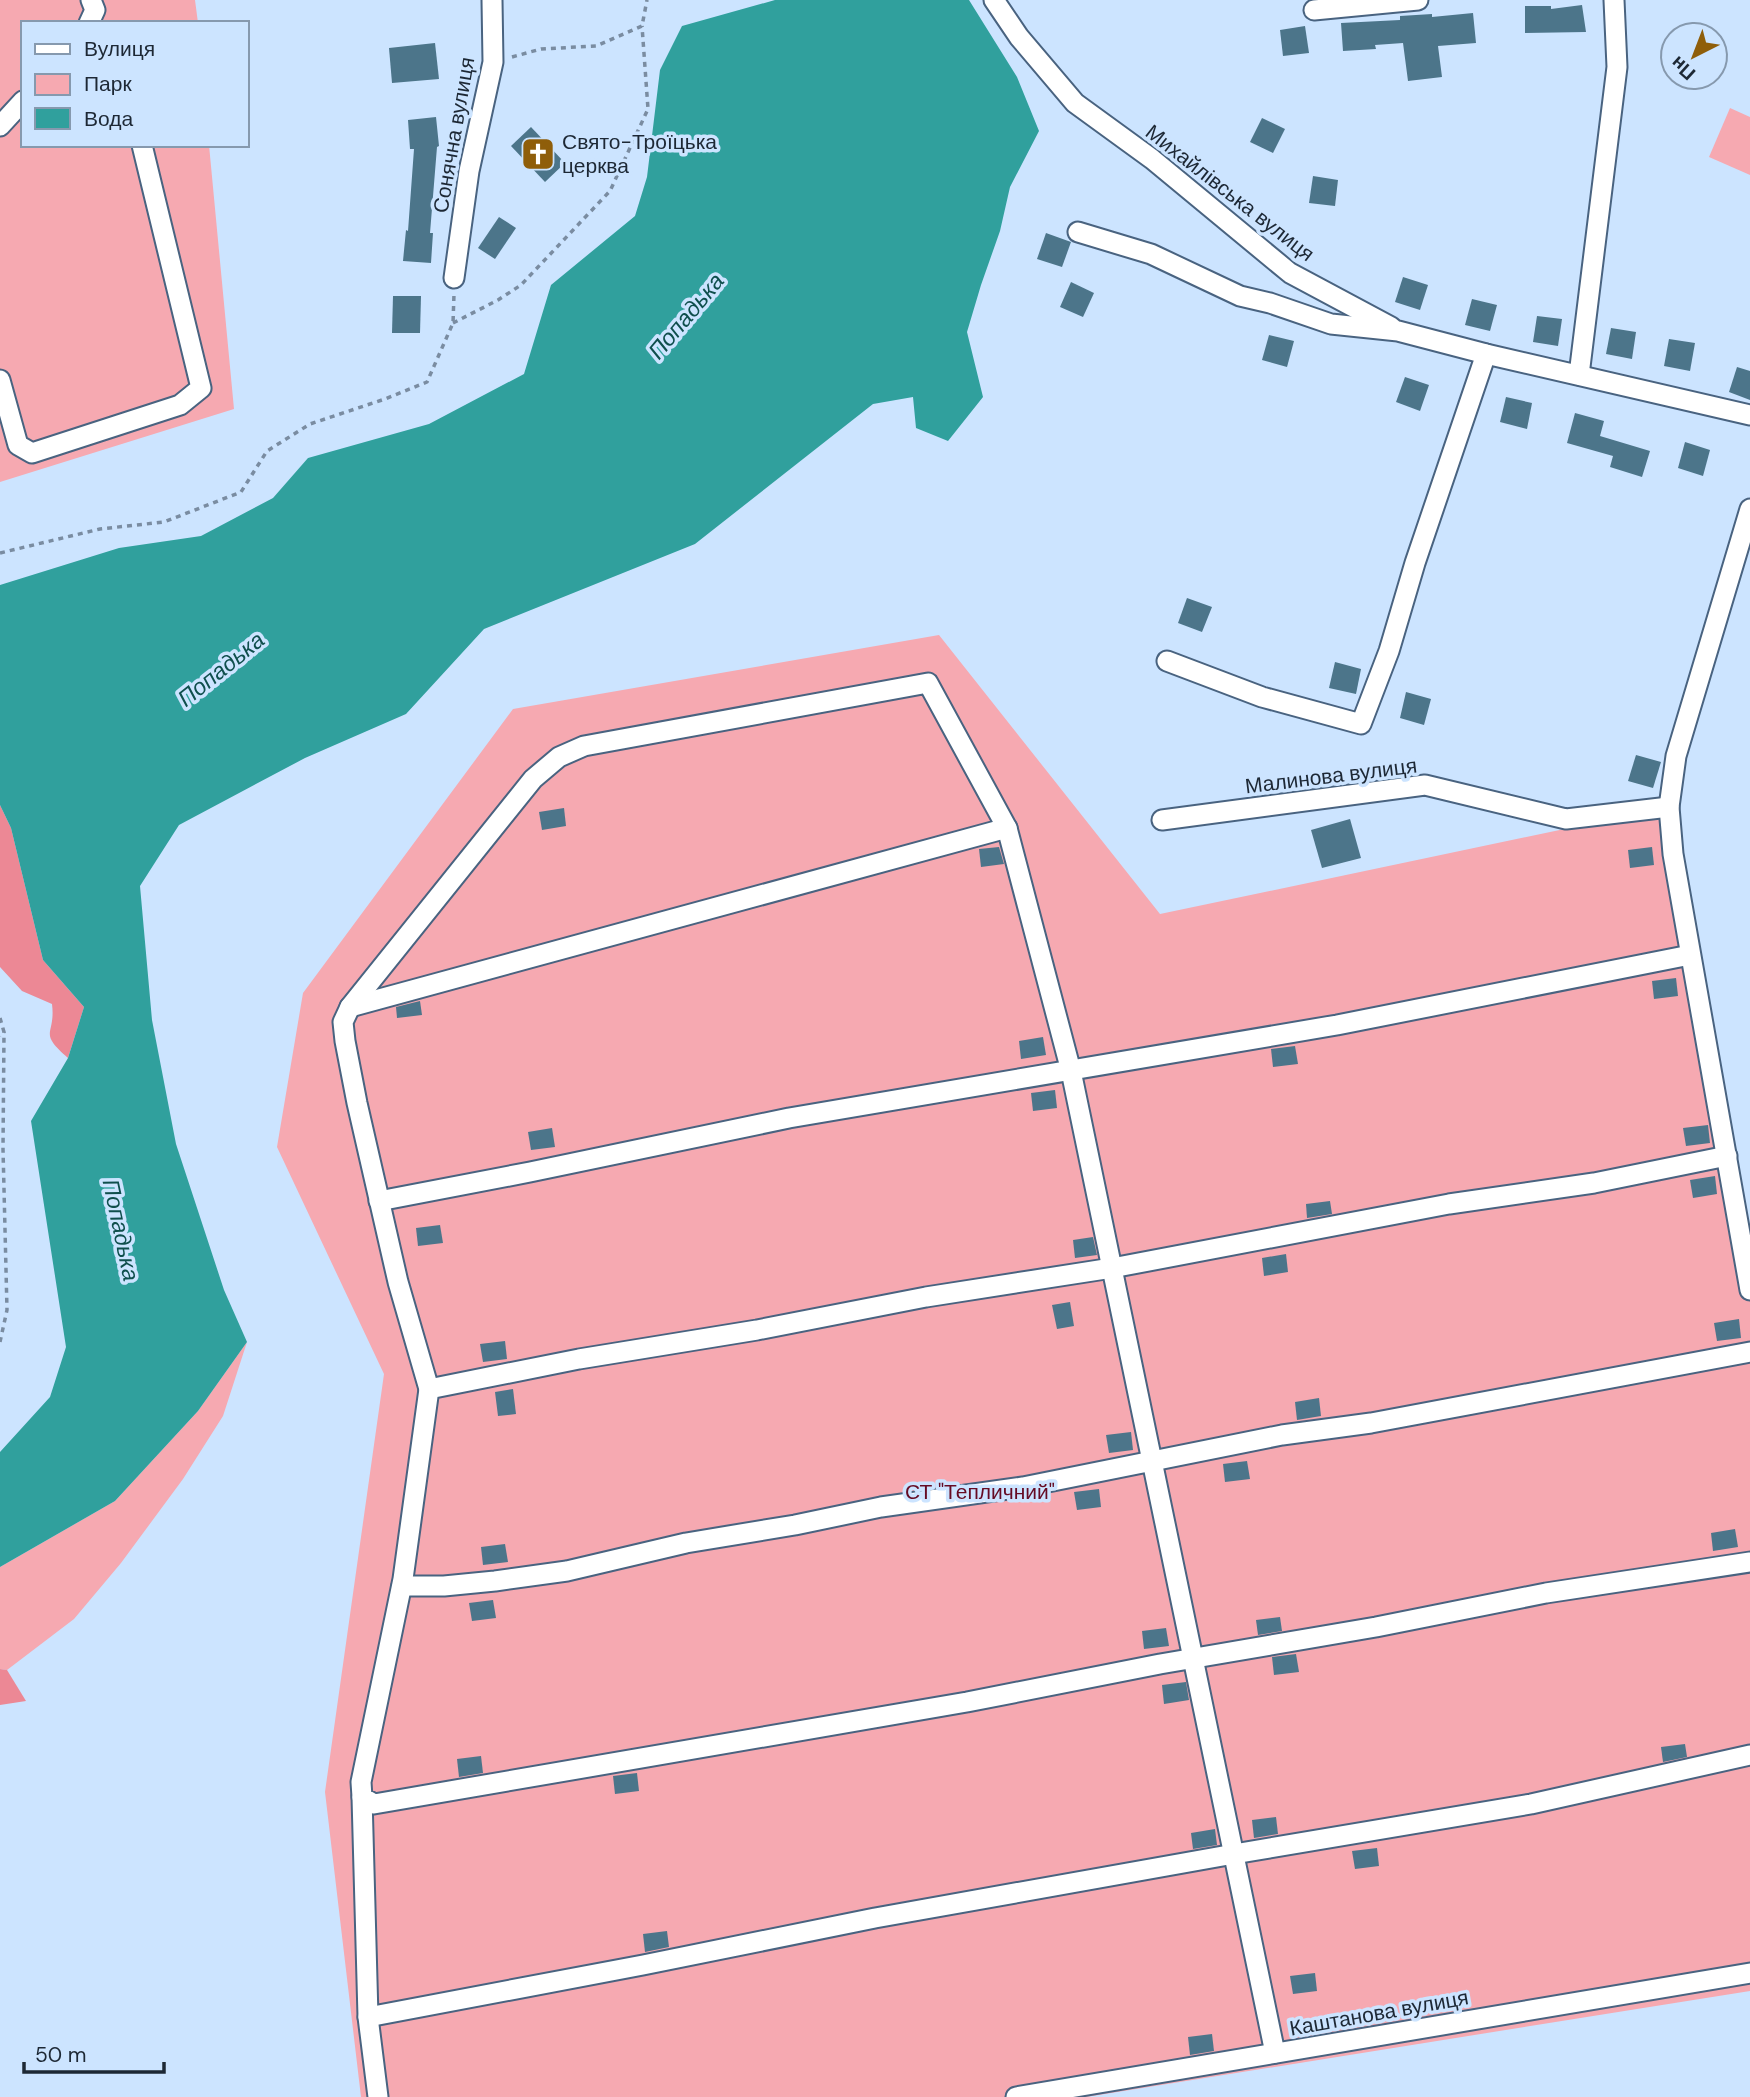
<svg xmlns="http://www.w3.org/2000/svg" width="1750" height="2097" viewBox="0 0 1750 2097" font-family="'DM Sans',sans-serif">
<style>
.green{fill:#f6a9b1}
.forest{fill:#ec8895}
.water{fill:#30a09d}
.building{fill:#4c758a}
.lines{fill:none;stroke-linecap:round;stroke-linejoin:round}
.street-casing{stroke:#496380;stroke-width:23}
.path{stroke:#7a8ca1;stroke-width:3.5;stroke-dasharray:5 5;stroke-linecap:butt}
.street{stroke:#fff;stroke-width:19}
.labels{text-anchor:middle;dominant-baseline:central;stroke-width:7;stroke-linejoin:round;paint-order:stroke}
.street-label{font-size:21px;fill:#1d2835;stroke:#cce4ff}
.poi-label{font-size:21px;fill:#1d2835;stroke:#cce4ff;text-anchor:start}
.park-label{font-size:21px;fill:#650b24;stroke:#cce4ff}
.water-label{font-size:23px;font-style:italic;fill:#0f4f4d;stroke:#cce4ff}
</style>
<rect width="100%" height="100%" fill="#cce4ff"/>
<g class="green">
<polygon points="0,0 195,0 198,23 23,23 23,145 209,145 234,409 0,482"/>
<polygon points="1730,108 1750,117 1750,175 1709,157"/>
<polygon points="939,635 1160,914 1669,807 1750,1274 1750,1991 1086,2097 361,2097 325,1792 384,1374 277,1147 303,993 513,709"/>
<polygon points="247,1342 223,1416 183,1479 121,1563 74,1619 7,1670 0,1669 0,1567 115,1501 198,1411"/>
</g>
<g class="forest">
<path d="M0,805L11,828L43,960L84,1007L68,1058C37,1031 56,1036 52,1004L22,991L0,967Z"/>
<polygon points="0,1669 7,1670 26,1701 0,1705"/>
</g>
<polygon class="water" points="775,0 969,0 1017,77 1039,131 1010,187 1000,231 981,285 967,332 983,397 948,441 916,428 913,397 873,404 695,544 484,629 406,714 305,758 179,825 140,886 152,1020 176,1144 224,1290 247,1342 198,1411 115,1501 0,1567 0,1452 50,1397 66,1347 31,1121 68,1058 84,1007 43,960 11,828 0,805 0,585 119,548 201,536 273,498 308,458 429,424 524,374 551,285 635,216 647,177 660,70 682,26"/>
<g class="building">
<polygon points="1582,5 1586,32 1525,33 1525,6 1551,6 1551,9"/>
<polygon points="1473,13 1476,43 1438,46 1442,77 1408,81 1403,43 1375,45 1376,49 1343,51 1341,23 1400,20 1400,16 1432,14 1432,17"/>
<polygon points="1305,26 1309,53 1283,56 1280,30"/>
<polygon points="435,43 439,79 392,83 389,48"/>
<polygon points="436,117 439,146 437,147 430,233 433,233 431,263 403,261 406,230 408,231 414,149 410,149 408,120"/>
<polygon points="1262,118 1285,129 1273,153 1250,142"/>
<polygon points="531,127 565,163 545,182 511,146"/>
<polygon points="1313,176 1338,180 1335,206 1309,203"/>
<polygon points="499,217 516,228 495,259 478,248"/>
<polygon points="1046,233 1071,242 1062,267 1037,259"/>
<polygon points="1403,277 1428,285 1420,310 1395,302"/>
<polygon points="1071,282 1094,293 1083,317 1060,307"/>
<polygon points="393,296 421,296 420,333 392,333"/>
<polygon points="1472,299 1497,305 1490,331 1465,325"/>
<polygon points="1537,316 1562,319 1558,346 1533,342"/>
<polygon points="1611,328 1636,332 1632,359 1606,354"/>
<polygon points="1269,335 1294,341 1287,367 1262,360"/>
<polygon points="1669,339 1695,343 1690,371 1664,366"/>
<polygon points="1737,367 1750,371 1750,400 1729,392"/>
<polygon points="1405,377 1429,385 1420,411 1396,402"/>
<polygon points="1506,397 1532,403 1527,429 1500,422"/>
<polygon points="1575,413 1604,421 1600,436 1650,451 1642,477 1610,467 1613,456 1567,443"/>
<polygon points="1685,442 1710,450 1703,476 1678,468"/>
<polygon points="1187,598 1212,607 1202,632 1178,623"/>
<polygon points="1335,662 1361,669 1356,694 1329,688"/>
<polygon points="1406,692 1431,699 1424,725 1400,718"/>
<polygon points="1636,755 1661,762 1653,788 1628,781"/>
<polygon points="564,808 566,826 542,830 539,812"/>
<polygon points="1350,819 1361,858 1322,868 1311,830"/>
<polygon points="999,847 1004,864 981,867 979,849"/>
<polygon points="1652,847 1654,865 1630,868 1628,850"/>
<polygon points="1676,978 1678,996 1654,999 1652,981"/>
<polygon points="420,1001 422,1015 397,1018 396,1007"/>
<polygon points="1043,1037 1046,1055 1021,1059 1019,1041"/>
<polygon points="1295,1046 1298,1064 1273,1067 1271,1049"/>
<polygon points="1055,1090 1057,1108 1033,1111 1031,1093"/>
<polygon points="1708,1125 1710,1143 1686,1146 1683,1128"/>
<polygon points="552,1128 555,1147 531,1150 528,1132"/>
<polygon points="1715,1176 1717,1194 1693,1198 1690,1180"/>
<polygon points="1330,1201 1332,1214 1307,1218 1306,1204"/>
<polygon points="440,1225 443,1243 418,1246 416,1228"/>
<polygon points="1093,1237 1097,1255 1075,1258 1073,1240"/>
<polygon points="1286,1254 1288,1272 1264,1276 1262,1258"/>
<polygon points="1070,1302 1074,1326 1057,1329 1052,1305"/>
<polygon points="1739,1319 1741,1338 1717,1341 1714,1323"/>
<polygon points="505,1341 507,1359 483,1362 480,1344"/>
<polygon points="513,1389 516,1414 498,1416 495,1392"/>
<polygon points="1319,1398 1321,1416 1297,1420 1295,1402"/>
<polygon points="1131,1432 1133,1450 1109,1453 1106,1435"/>
<polygon points="1247,1461 1250,1479 1225,1482 1223,1464"/>
<polygon points="1099,1489 1101,1507 1077,1510 1074,1492"/>
<polygon points="1735,1529 1738,1547 1713,1551 1711,1533"/>
<polygon points="505,1544 508,1562 483,1565 481,1547"/>
<polygon points="493,1600 496,1618 472,1621 469,1603"/>
<polygon points="1280,1617 1282,1631 1258,1635 1256,1620"/>
<polygon points="1166,1628 1169,1646 1144,1649 1142,1631"/>
<polygon points="1296,1654 1299,1672 1274,1675 1272,1657"/>
<polygon points="1186,1682 1189,1700 1164,1704 1162,1685"/>
<polygon points="1685,1744 1687,1757 1663,1762 1661,1747"/>
<polygon points="481,1756 483,1773 459,1777 457,1759"/>
<polygon points="637,1773 639,1791 615,1794 613,1776"/>
<polygon points="1276,1817 1278,1834 1254,1838 1252,1820"/>
<polygon points="1215,1829 1217,1845 1193,1849 1191,1833"/>
<polygon points="1377,1848 1379,1866 1355,1869 1352,1851"/>
<polygon points="667,1931 669,1947 645,1952 643,1934"/>
<polygon points="1315,1973 1317,1991 1293,1994 1290,1976"/>
<polygon points="1212,2034 1214,2051 1190,2055 1188,2037"/>
</g>
<g class="lines">
<defs>
<g id="street">
<polyline points="994,0 1019,37 1075,103 1152,159 1290,273 1391,327"/>
<polyline points="1314,10 1418,0"/>
<polyline points="89,23 95,10 91,0"/>
<polyline points="0,126 23,101"/>
<polyline points="1078,232 1151,254 1240,296 1270,303 1331,324 1398,331 1486,354 1750,415"/>
<polyline points="454,278 469,171 493,62 492,0"/>
<polyline points="1579,375 1617,67 1614,0"/>
<polyline points="0,380 18,445 32,453 180,405 201,388 142,145"/>
<polyline points="1750,509 1676,756 1669,807 1673,854 1750,1290"/>
<polyline points="1167,661 1262,697 1361,724 1389,651 1415,563 1486,354"/>
<polyline points="1162,820 1425,785 1566,819 1669,807"/>
<polyline points="350,1007 1007,828"/>
<polyline points="1727,1156 1594,1183 1449,1204 1112,1268 926,1297 757,1330 579,1359 429,1389 403,1579 361,1782 362,1797 374,1804 967,1702 1160,1664 1376,1627 1546,1593 1750,1562"/>
<polyline points="379,1201 530,1172 789,1118 1337,1025 1690,955"/>
<polyline points="429,1389 398,1282 357,1103 345,1041 343,1022 350,1007 533,779 559,757 584,746 928,683 1007,828 1071,1071 1275,2053"/>
<polyline points="402,1586 444,1586 495,1581 567,1571 686,1543 795,1525 881,1507 1023,1487 1282,1435 1371,1423 1750,1352"/>
<polyline points="362,1797 368,2017 643,1965 875,1918 1234,1854 1531,1804 1750,1755"/>
<polyline points="368,2017 378,2097"/>
<polyline points="1016,2097 1750,1973"/>
</g>
</defs>
<use href="#street" class="street-casing"/>
<g class="path">
<polyline points="512,57 541,49 596,46 642,26 647,0"/>
<polyline points="453,323 498,300 521,285 610,191 648,109 642,26"/>
<polyline points="0,553 100,529 164,522 241,492 267,451 310,424 385,399 427,382 453,323 454,294"/>
<polyline points="0,1018 4,1032 0,1036"/>
<polyline points="0,1342 7,1310 3,1149 4,1032"/>
</g>
<use href="#street" class="street"/>
</g>
<defs>
<symbol id="church-square" viewBox="-11 -11 22 22"><rect x="-9" y="-9" width="18" height="18" rx="4" fill="#8f5e0a" stroke="#cce4ff"/><path d="M-1.2-6h2.4v3.5h3.3v2.4h-3.3V6h-2.4V-.1h-3.3v-2.4h3.3Z" fill="#fff"/></symbol>
</defs>
<g fill-rule="evenodd">
<use href="#church-square" x="519" y="135" width="38" height="38"/>
</g>
<g class="labels">
<g class="street-label">
<text transform="translate(454 135) rotate(-80)">Сонячна вулиця</text>
<text transform="translate(1230 193) rotate(38)">Михайлівська вулиця</text>
<text transform="translate(1331 776) rotate(-7)">Малинова вулиця</text>
<text transform="translate(1379 2013) rotate(-10)">Каштанова вулиця</text>
</g>
<g class="poi-label">
<text x="562" y="142">Свято-Троїцька<tspan x="562" dy="24">церква</tspan></text>
</g>
<g class="park-label">
<text x="980" y="1492">СТ "Тепличний"</text>
</g>
<g class="water-label">
<text transform="translate(686 316) rotate(-50)">Попадька</text>
<text transform="translate(221 669) rotate(-39)">Попадька</text>
<text transform="translate(121 1230) rotate(78)">Попадька</text>
</g>
</g>
<rect x="21" y="21" width="228" height="126" fill="#cce4ff" stroke="#8699ae" stroke-width="2"/>
<rect x="35" y="44" width="35" height="10" fill="#ffffff" stroke="#8699ae" stroke-width="2"/>
<text x="84" y="56" font-size="21" fill="#1d2835">Вулиця</text>
<rect x="35" y="74" width="35" height="21" fill="#f6a9b1" stroke="#8699ae" stroke-width="2"/>
<text x="84" y="91" font-size="21" fill="#1d2835">Парк</text>
<rect x="35" y="108" width="35" height="21" fill="#30a09d" stroke="#8699ae" stroke-width="2"/>
<text x="84" y="126" font-size="21" fill="#1d2835">Вода</text>
<g transform="translate(1694 56) rotate(222)"><circle r="33" fill="#cce4ff" stroke="#8699ae" stroke-width="2"/>
<path d="M0-5L12 26L0 18L-12 26Z" fill="#8f5e0a"/>
<text y="-10" font-size="19" font-weight="bold" text-anchor="middle" fill="#1d2835">Пн</text>
</g>
<path d="M24 2062v10h140v-10" fill="none" stroke="#1d2835" stroke-width="3.5"/>
<text x="35" y="2062" font-size="21" fill="#1d2835" stroke="#cce4ff" stroke-width="5" paint-order="stroke">50 m</text>
</svg>
